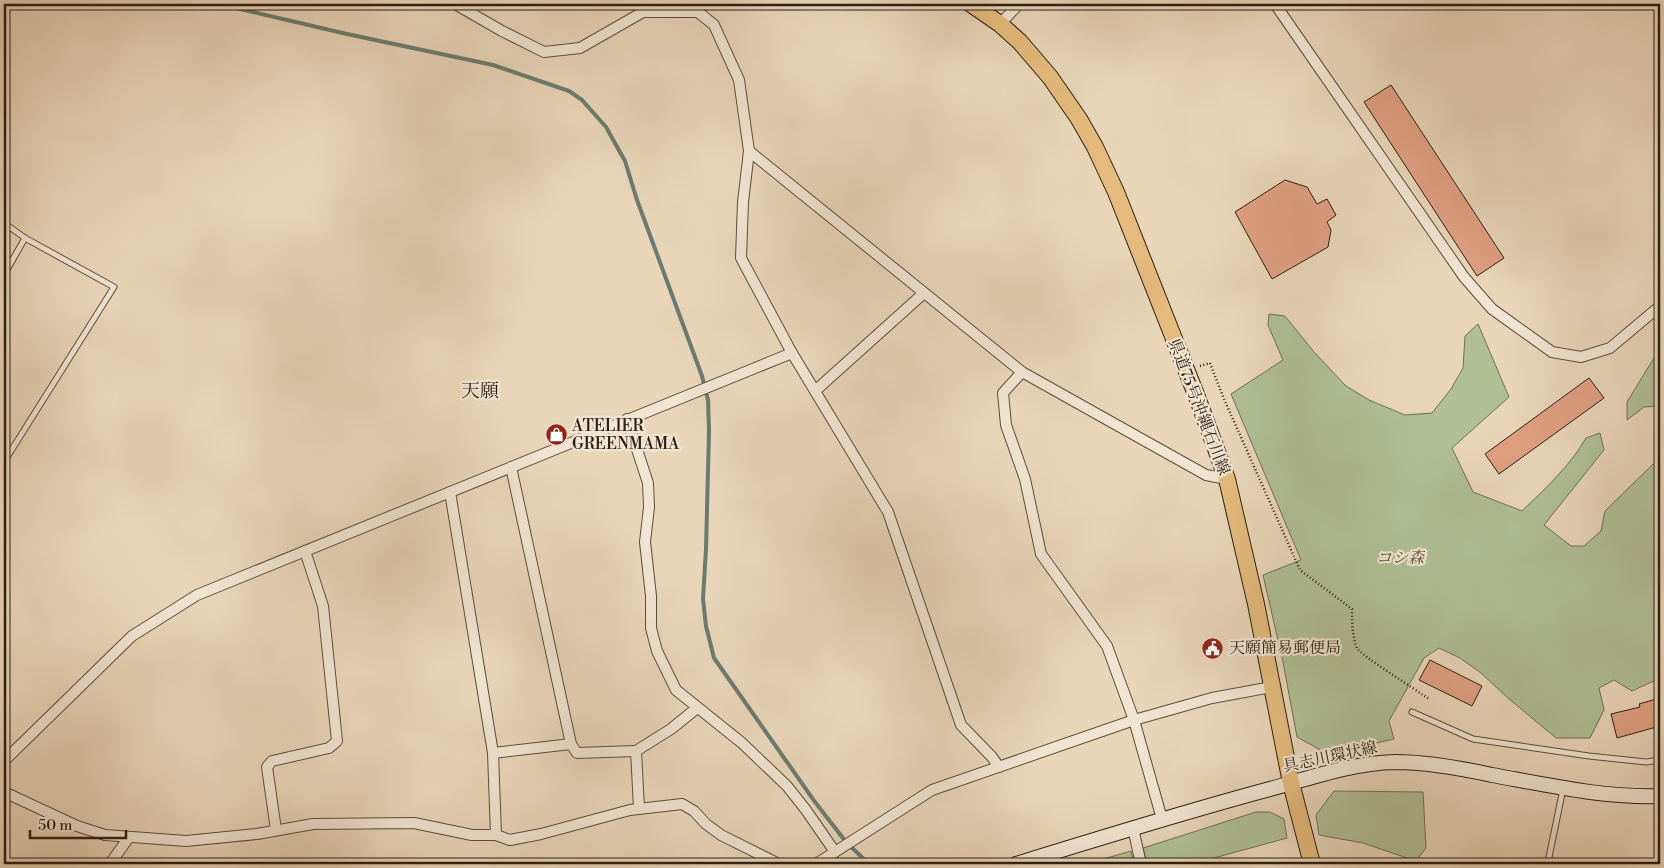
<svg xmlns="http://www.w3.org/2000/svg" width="1664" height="868" viewBox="0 0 1664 868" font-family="'Libre Bodoni','Noto Serif JP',serif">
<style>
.green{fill:#b0bf94;stroke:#6e6f54}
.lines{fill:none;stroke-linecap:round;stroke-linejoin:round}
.stream{stroke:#6c7b70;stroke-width:4}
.building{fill:#e0a082;stroke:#2b1f15}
.service-casing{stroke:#5a4d3e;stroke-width:7}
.minor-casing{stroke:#5a4d3e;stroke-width:12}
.secondary-casing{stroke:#2b1f15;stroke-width:16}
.primary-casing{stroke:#2b1f15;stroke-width:18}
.path{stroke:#2b1f15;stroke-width:2.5;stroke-dasharray:1 2.5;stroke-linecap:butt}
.service{stroke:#f1e4d2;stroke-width:5}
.minor{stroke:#f1e4d2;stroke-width:10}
.secondary{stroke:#f1e4d2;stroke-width:14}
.primary{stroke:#e4bb7c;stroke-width:16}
.labels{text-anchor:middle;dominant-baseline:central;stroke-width:4.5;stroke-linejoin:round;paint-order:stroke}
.street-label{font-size:16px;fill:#2b1f15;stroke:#f1e4d2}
.poi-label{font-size:16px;fill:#2b1f15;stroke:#f1e4d2;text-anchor:start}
.park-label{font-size:16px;font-style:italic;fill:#534f3b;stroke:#f1e4d2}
.quarter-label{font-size:19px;fill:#2b1f15;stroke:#f1e4d2}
</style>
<rect width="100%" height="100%" fill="#e9d6b9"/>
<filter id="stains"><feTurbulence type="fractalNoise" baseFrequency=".004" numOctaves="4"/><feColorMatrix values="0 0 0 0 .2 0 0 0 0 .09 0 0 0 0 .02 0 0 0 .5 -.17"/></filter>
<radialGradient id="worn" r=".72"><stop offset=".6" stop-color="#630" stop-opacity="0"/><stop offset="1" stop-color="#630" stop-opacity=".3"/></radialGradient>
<g class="green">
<path d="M1269,314L1285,316L1314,352L1346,386L1369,400L1405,415L1432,413L1451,389L1463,368L1465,336L1478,324L1509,397L1452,448L1473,492L1522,511C1546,488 1569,467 1586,438L1600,433L1604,450L1544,525L1571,546H1584L1601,531L1605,511L1653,464L1660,465V678L1632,691L1614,680L1599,688L1604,710L1590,738H1556L1508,698L1481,673L1460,658L1439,648L1424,658L1389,721L1394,739L1364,746L1324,752L1297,737L1283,662L1263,575L1301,560L1231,394L1283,360L1268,325Z"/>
<polygon points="1660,348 1660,406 1644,407 1627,420 1627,402"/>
<polygon points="1334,791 1423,792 1426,848 1416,861 1363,843 1319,835 1316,815"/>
<polygon points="1256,812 1270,812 1284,819 1287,838 1192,864 1147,864 1143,848"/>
<polygon points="1131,851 1134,864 1086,864"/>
</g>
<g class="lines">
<polyline class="stream" points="219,4 347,34 493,65 569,91 582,100 606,127 625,161 637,200 702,376 708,400 709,431 706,549 703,599 706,626 714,658 815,802 846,842 869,864"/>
</g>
<g class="building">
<polygon points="1391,85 1504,258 1477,276 1364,102"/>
<polygon points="1285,180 1307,187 1317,204 1327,199 1336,215 1327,222 1331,230 1328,247 1272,279 1235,212"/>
<polygon points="1589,378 1604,398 1499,474 1485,454"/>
<polygon points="1430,660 1482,686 1472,706 1419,680"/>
<polygon points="1660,698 1660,726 1617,738 1611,714 1640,707 1639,704"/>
</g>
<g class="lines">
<defs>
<g id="service">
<polyline points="4,223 25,238 114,287 4,462"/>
<polyline points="4,275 25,238"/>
<polyline points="1412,712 1473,739 1589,756 1646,762 1660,760"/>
<polyline points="1549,864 1548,862 1563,789"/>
</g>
<g id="minor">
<polyline points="455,4 502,31 544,52 580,48 643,12 698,12 714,25 739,80 749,151 743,202 741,258 792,353 888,512 961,725 992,757 999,767"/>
<polyline points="1275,4 1464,277 1492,309 1552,352 1581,357 1610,348 1660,306"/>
<polyline points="1000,24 1019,4"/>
<polyline points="749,151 1022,372 1206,475 1227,479"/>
<polyline points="1022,372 1003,393 1006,425 1025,479 1041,554 1107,646 1134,720 1162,819"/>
<polyline points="815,391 924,293"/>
<polyline points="627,419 648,483 649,507 645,542 651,596 651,628 657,651 676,690 742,743 787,786 806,810 835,852"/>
<polyline points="511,467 571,744 577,753 636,751"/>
<polyline points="450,492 493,753 496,835"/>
<polyline points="493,753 571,744"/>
<polyline points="4,761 132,636 197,595 792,353"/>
<polyline points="4,792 77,826 105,835 186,841 257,834 313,824 414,823 472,835 496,835 510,840 541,834 630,810 682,804 694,811 706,824 721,835 779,864"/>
<polyline points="639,808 636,751 671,729 697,708"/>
<polyline points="1133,828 1141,864"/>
<polyline points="276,830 267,767 272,761 329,748 337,741 323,606 305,551"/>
<polyline points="110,864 129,837"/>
<polyline points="816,864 932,790 1134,720 1212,698 1272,687"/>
</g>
<path id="secondary" d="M1016,864C1100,838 1184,812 1270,789C1310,778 1352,763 1395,762C1427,762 1460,768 1492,775C1547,785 1604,798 1660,796"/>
<polyline id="primary" points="971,4 1000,24 1020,42 1050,77 1079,119 1095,147 1116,192 1197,397 1227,479 1256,604 1291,783 1312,864"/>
</defs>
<use href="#service" class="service-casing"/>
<use href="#minor" class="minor-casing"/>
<use href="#secondary" class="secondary-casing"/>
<use href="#primary" class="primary-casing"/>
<path class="path" d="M1200,366L1210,363L1224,399L1300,570L1352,609C1352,622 1352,636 1357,648C1360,655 1418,691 1429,699"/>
<use href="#service" class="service"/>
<use href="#minor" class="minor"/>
<use href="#secondary" class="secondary"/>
<use href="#primary" class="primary"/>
</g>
<defs>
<symbol id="shop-disc" viewBox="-11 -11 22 22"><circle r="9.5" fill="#8f2418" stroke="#f1e4d2"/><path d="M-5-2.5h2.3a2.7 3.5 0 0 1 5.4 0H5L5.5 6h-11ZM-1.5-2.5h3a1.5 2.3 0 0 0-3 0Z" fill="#fff"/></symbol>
<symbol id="civic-disc" viewBox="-11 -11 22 22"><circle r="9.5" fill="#8f2418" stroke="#f1e4d2"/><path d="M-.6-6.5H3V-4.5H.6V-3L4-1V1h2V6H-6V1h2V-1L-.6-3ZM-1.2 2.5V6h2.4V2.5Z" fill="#fff"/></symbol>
</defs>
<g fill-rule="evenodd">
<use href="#shop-disc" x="544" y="422" width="25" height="25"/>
<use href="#civic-disc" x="1200" y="636" width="25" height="25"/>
</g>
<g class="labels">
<g class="street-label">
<text transform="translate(1199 407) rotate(69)">県道75号沖縄石川線</text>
<text transform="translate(1330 757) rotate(-12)">具志川環状線</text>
</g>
<g class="poi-label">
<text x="572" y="426">ATELIER<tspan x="572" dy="18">GREENMAMA</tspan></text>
<text x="1229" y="648">天願簡易郵便局</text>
</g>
<g class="park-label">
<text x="1400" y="558">コシ森</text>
</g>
<g class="quarter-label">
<text x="480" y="391">天願</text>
</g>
</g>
<rect width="1664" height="868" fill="none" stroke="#e9d6b9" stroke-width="20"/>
<rect x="5" y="5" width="1654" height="858" fill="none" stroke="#2b1f15" stroke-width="2.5"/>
<rect x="10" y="10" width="1644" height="848" fill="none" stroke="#2b1f15"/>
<path d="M30 830v8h96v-8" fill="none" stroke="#2b1f15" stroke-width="2.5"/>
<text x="38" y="830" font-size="15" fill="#2b1f15" stroke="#f1e4d2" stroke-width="4" paint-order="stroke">50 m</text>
<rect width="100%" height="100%" filter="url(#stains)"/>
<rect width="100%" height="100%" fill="url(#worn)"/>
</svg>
